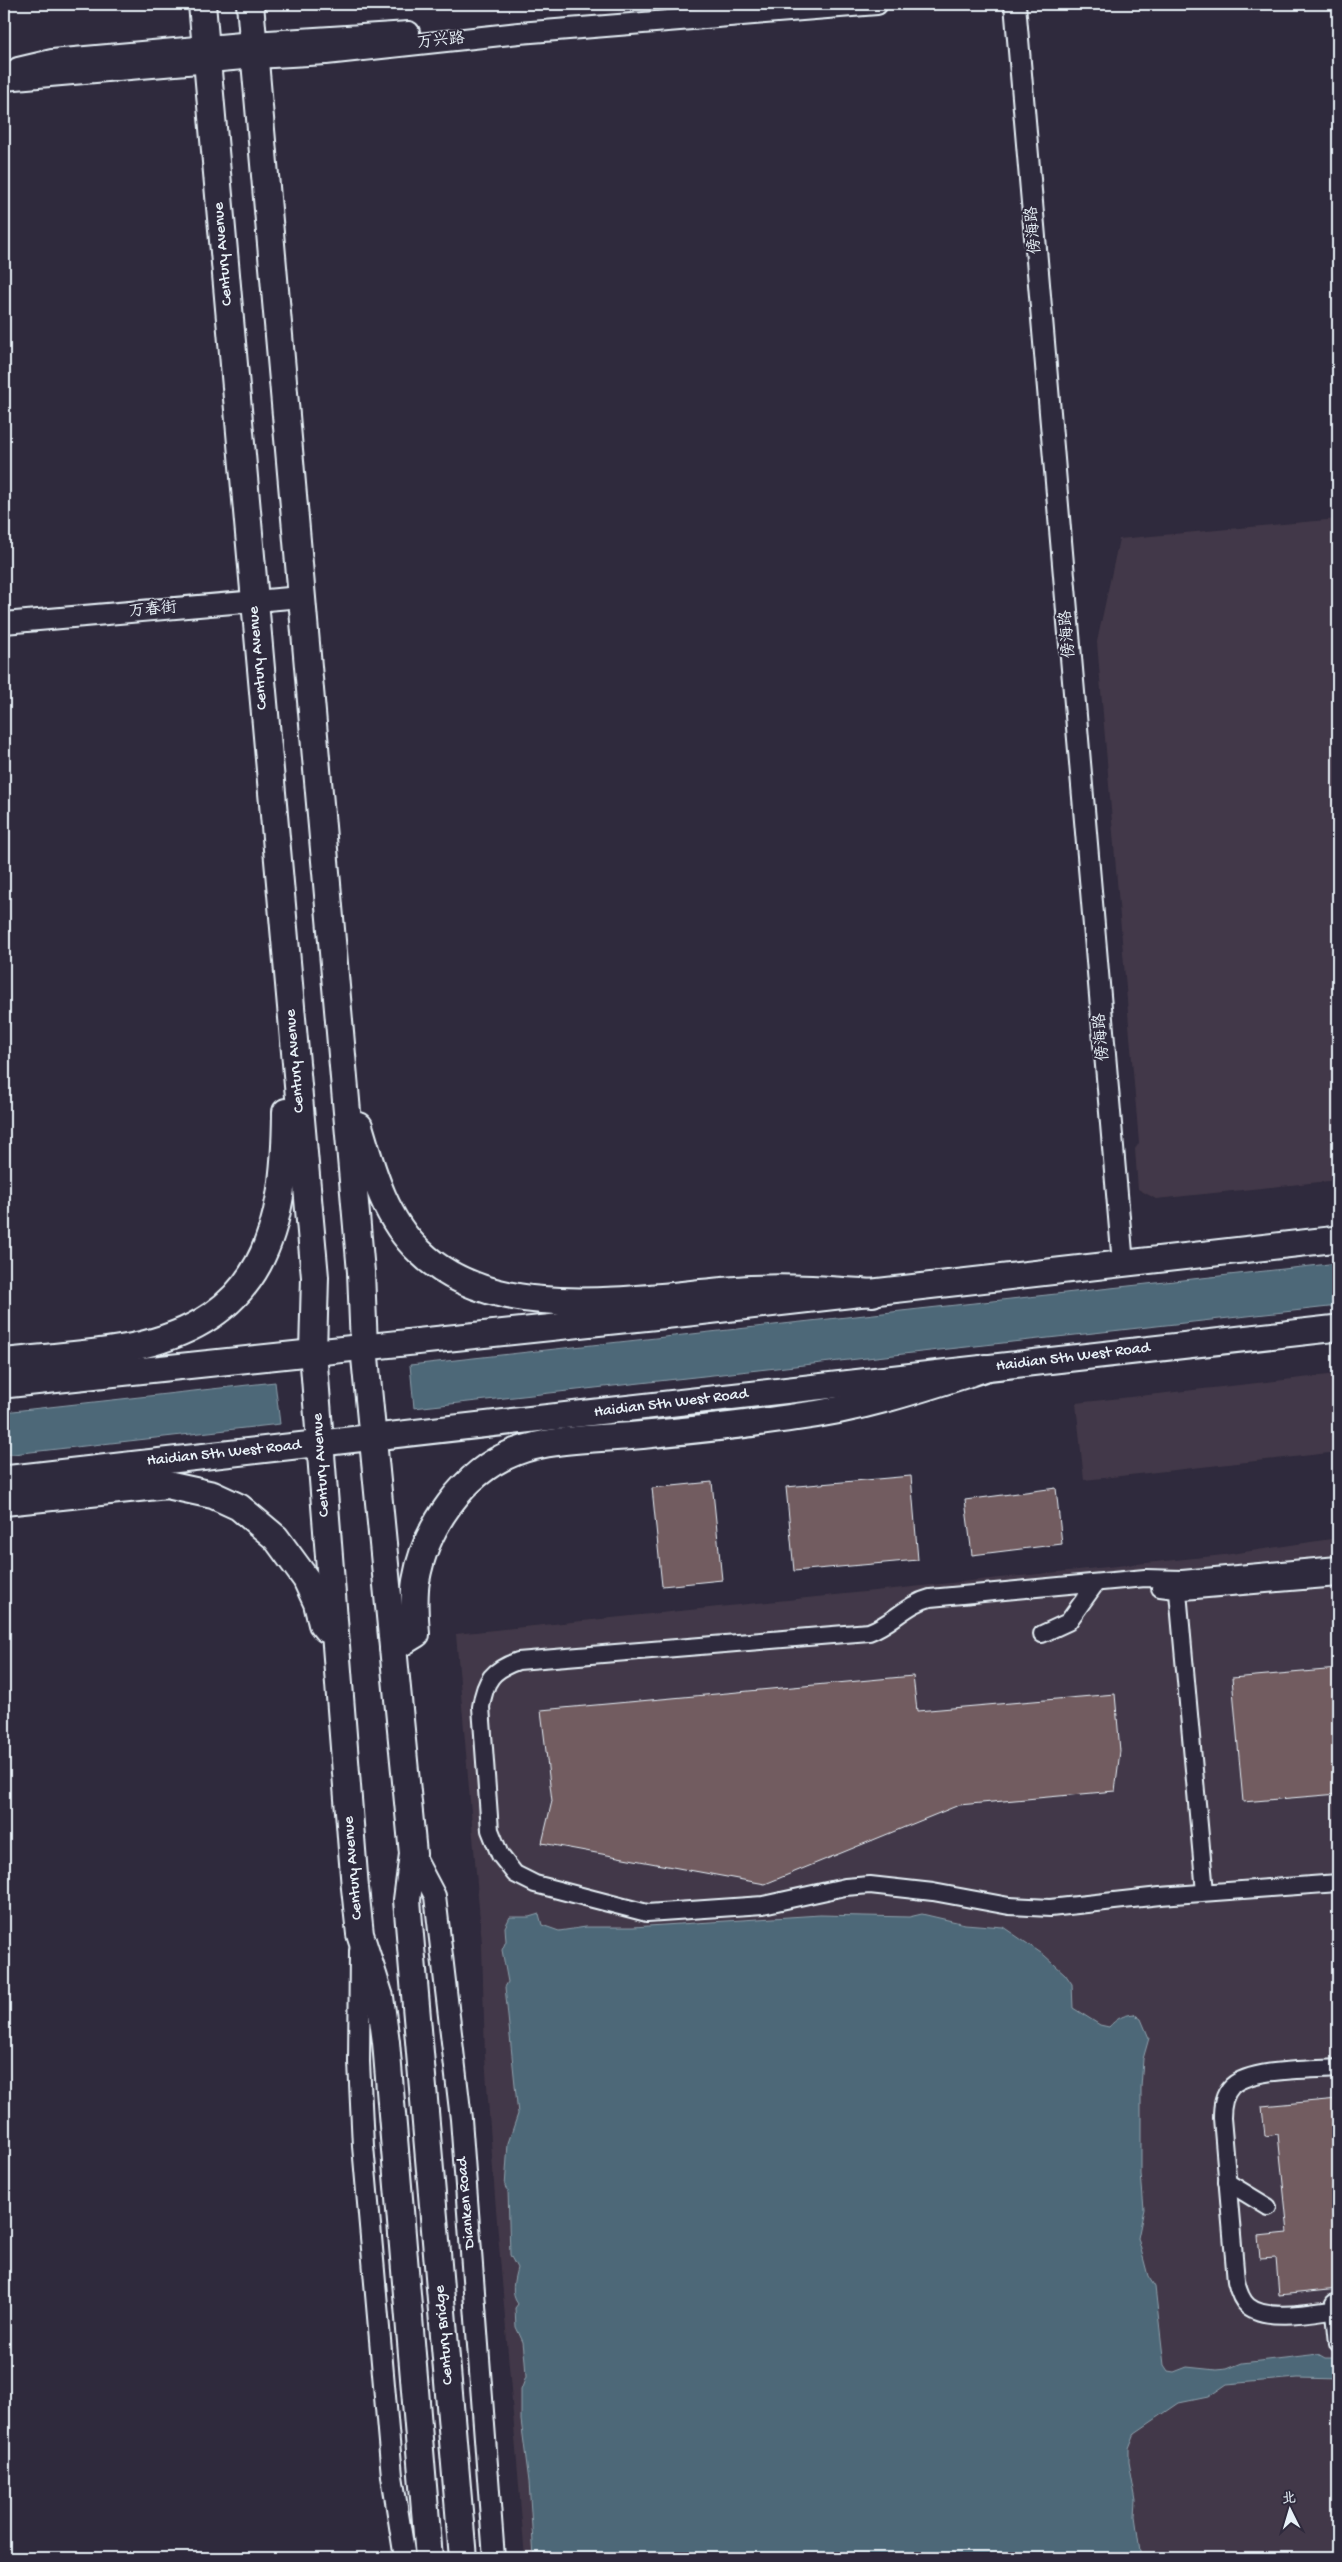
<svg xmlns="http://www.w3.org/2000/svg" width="1342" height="2562" viewBox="0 0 1342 2562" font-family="'Gochi Hand','LXGW WenKai TC',sans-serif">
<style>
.built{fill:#433948}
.water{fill:#4e6878;stroke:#8c9fab}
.building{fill:#725c61;stroke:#e8f1f8}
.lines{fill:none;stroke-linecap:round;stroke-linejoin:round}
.minor-casing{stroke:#e8f1f8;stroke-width:20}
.tertiary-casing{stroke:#e8f1f8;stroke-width:24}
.primary-casing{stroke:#e8f1f8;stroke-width:29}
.trunk-casing{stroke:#e8f1f8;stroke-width:30}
.minor{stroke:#2f2a3d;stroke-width:16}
.tertiary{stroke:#2f2a3d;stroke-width:20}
.primary{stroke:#2f2a3d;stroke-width:25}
.trunk{stroke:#2f2a3d;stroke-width:26}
.labels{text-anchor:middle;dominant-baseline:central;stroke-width:4;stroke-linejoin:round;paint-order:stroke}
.street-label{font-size:16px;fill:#e8f1f8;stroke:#2f2a3d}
</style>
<rect width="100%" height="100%" fill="#2f2a3d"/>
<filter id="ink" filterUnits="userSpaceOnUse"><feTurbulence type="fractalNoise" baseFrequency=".02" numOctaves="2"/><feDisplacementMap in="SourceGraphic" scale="10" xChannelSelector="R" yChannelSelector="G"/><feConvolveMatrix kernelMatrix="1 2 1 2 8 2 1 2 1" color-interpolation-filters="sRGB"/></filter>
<g filter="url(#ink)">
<g class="built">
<polygon points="1338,519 1338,1180 1156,1199 1138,1189 1135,1149 1139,1143 1097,642 1119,539"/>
<polygon points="1338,1374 1338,1452 1084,1480 1076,1403"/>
<polygon points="1338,1538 1338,2558 525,2558 495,2197 485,2057 482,1943 456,1634 1224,1555"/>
</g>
<g class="water">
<polygon points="1338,1263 1338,1306 414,1408 410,1365"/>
<polygon points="275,1382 280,1424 4,1455 4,1412"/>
<path d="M539,1914L542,1925L559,1931L586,1927H633L820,1915L909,1917L922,1914L965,1924L1003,1927L1044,1955L1065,1974L1072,1984L1073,2008L1100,2025L1109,2027C1116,2019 1123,2015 1134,2014L1141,2019L1149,2038L1143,2059L1141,2088V2174L1144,2209L1138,2238L1148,2276L1155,2287L1164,2365L1168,2371L1174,2372L1187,2367L1216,2370L1227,2369L1242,2363L1319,2354L1326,2358H1338V2379L1298,2378L1227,2384L1208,2397L1179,2403L1135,2433L1129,2448V2462L1136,2501L1135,2516L1141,2558H534L529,2482L521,2420V2390L526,2377L525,2361L523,2342L516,2327L515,2308L518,2304C510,2294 514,2279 517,2268L510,2255L508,2191L505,2187L508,2143L518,2114L505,1987L508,1982L502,1950L506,1941L505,1927L510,1917H529Z"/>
</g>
<g class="building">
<polygon points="911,1476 918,1560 794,1571 786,1487"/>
<polygon points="712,1482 722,1580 662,1586 652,1488"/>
<polygon points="1056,1488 1062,1544 972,1555 965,1500"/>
<polygon points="1338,1669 1338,1794 1243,1802 1232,1678"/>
<polygon points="913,1676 917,1711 1115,1694 1120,1751 1115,1791 959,1805 765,1884 542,1843 552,1801 541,1710"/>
<polygon points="1338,2099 1338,2289 1279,2295 1276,2258 1260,2259 1258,2236 1288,2233 1278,2134 1265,2136 1262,2106"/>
</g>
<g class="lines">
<defs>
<g id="minor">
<path d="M1338,1565L1182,1579L1145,1578L930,1598C906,1604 892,1624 869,1632L518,1661C492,1670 485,1680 481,1707L490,1830L500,1855L515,1874L535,1884L647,1913L763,1905L845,1887L870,1885L933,1892L1009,1906L1050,1908L1160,1896L1338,1883"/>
<polyline points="1177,1581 1205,1892"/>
<polyline points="1160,1588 1184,1591 1338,1578"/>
<polyline points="1042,1634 1068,1622 1096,1583"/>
<path d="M1338,2068C1312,2070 1251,2068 1232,2086C1223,2095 1222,2107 1222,2118L1236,2281C1238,2290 1241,2300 1248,2306C1267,2322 1315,2312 1338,2309"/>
<polyline points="1227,2182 1268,2207"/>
<polyline points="1334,2303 1338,2343"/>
</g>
<g id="tertiary">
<polyline points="1015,4 1123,1264"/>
<polyline points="18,68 52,60 253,42 409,32"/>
<polyline points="4,80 255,58 326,54 519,33 877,4"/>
<polyline points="4,623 301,597"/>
<polyline points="413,1854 435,1896 461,2119 494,2558"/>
<polyline points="360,1951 359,2062 363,2146 392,2476 405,2558"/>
</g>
<g id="primary">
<polyline points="4,1385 689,1313 1338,1239"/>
<polyline points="4,1479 1338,1328"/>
</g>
<g id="trunk">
<polyline points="202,4 315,1277 313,1352 355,1888 360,1934 380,1997 386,2042 429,2558"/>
<polyline points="250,4 361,1272 364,1347 413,1854 407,1900 463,2558"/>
<path d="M359,1126C372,1170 385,1219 419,1251C499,1330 650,1294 751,1289C792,1287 832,1290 873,1293"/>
<path d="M4,1362C46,1357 91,1355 132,1347C264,1320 285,1231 286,1112"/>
<polyline points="4,1502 167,1485 213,1495 239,1507 276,1538 306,1579 317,1603 322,1624 326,1629"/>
<path d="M393,1648L416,1634C415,1617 413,1598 416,1581C425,1528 463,1472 515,1452C551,1438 603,1439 642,1435C693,1430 745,1425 796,1417C861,1409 923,1388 985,1368"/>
</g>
</defs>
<use href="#minor" class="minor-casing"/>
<use href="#tertiary" class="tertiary-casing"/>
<use href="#primary" class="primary-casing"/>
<use href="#trunk" class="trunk-casing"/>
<use href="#minor" class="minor"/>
<use href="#tertiary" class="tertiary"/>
<use href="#primary" class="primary"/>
<use href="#trunk" class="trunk"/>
</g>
</g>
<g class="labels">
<g class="street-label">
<text transform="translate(441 42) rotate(-6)">万兴路</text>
<text transform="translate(1035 230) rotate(-95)">傍海路</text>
<text transform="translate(224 254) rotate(-95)">Century Avenue</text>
<text transform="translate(153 611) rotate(-5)">万春街</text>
<text transform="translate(1069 634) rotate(-95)">傍海路</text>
<text transform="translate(259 658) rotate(-95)">Century Avenue</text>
<text transform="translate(1103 1037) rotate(-95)">傍海路</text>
<text transform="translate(296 1061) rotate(-95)">Century Avenue</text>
<text transform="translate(1073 1358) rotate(-7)">Haidian 5th West Road</text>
<text transform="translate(671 1404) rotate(-7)">Haidian 5th West Road</text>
<text transform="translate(224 1454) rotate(-6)">Haidian 5th West Road</text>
<text transform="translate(322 1465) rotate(-94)">Century Avenue</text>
<text transform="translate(354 1868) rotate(-95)">Century Avenue</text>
<text transform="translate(467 2203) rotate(-95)">Dianken Road</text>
<text transform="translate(445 2335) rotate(-95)">Century Bridge</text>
</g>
</g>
<rect width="1342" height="2562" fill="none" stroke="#2f2a3d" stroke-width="20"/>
<rect x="10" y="10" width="1322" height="2542" fill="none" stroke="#e8f1f8" stroke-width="2" filter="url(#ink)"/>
<g transform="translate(1290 2510) rotate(355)" stroke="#2f2a3d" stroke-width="4" paint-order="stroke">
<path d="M0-4L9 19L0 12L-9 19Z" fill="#e8f1f8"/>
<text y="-8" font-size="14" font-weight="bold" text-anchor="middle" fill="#e8f1f8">北</text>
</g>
</svg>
